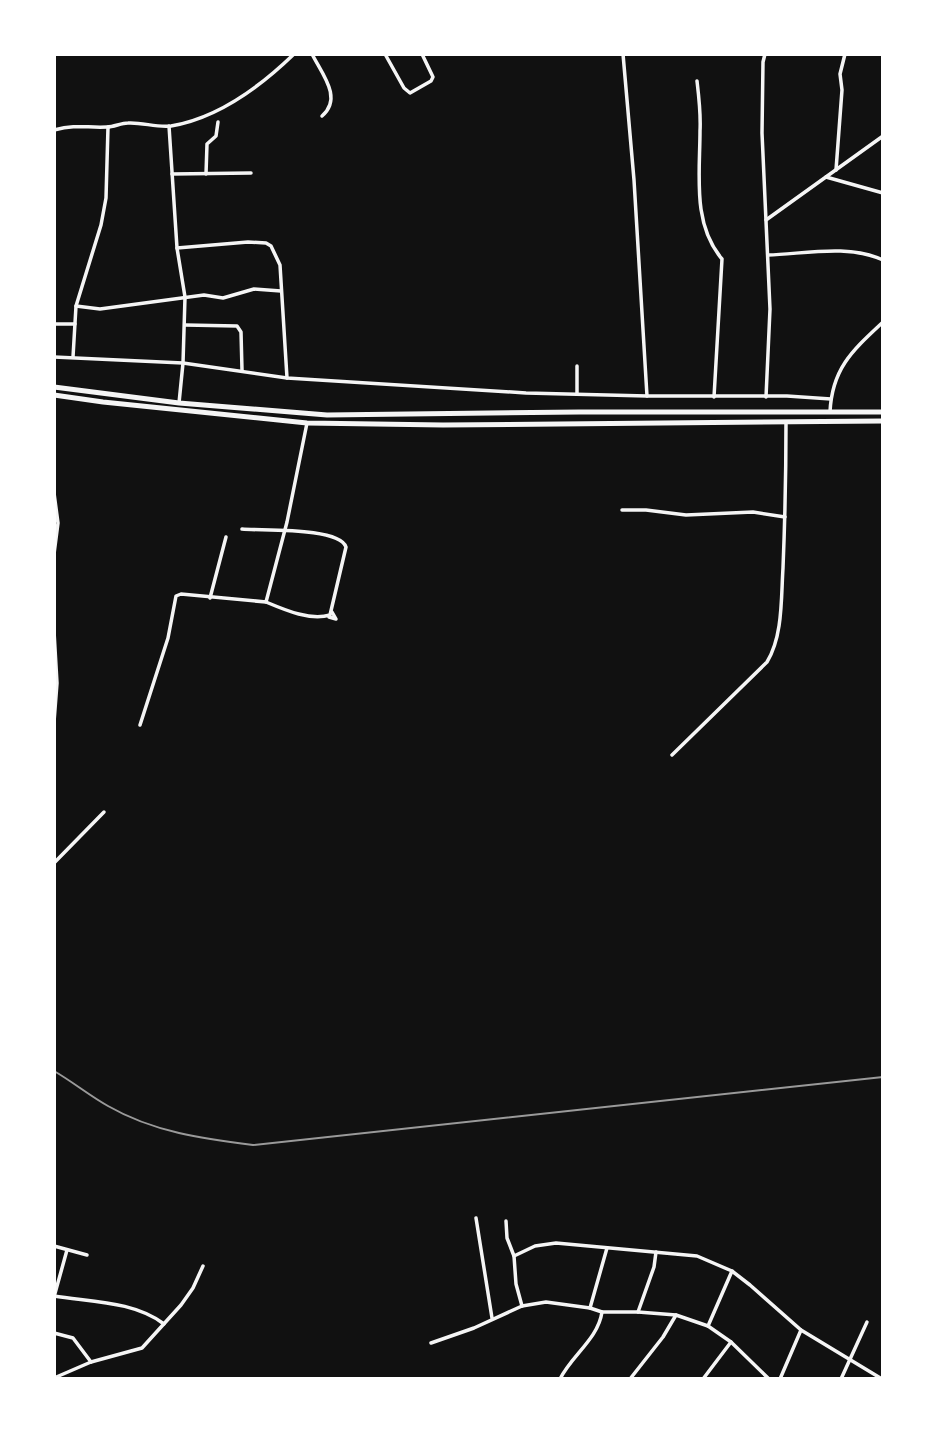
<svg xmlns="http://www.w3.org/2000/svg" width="937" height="1433" viewBox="0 0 937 1433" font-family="Poppins,sans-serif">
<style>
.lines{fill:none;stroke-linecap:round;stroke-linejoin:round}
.minor{stroke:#f5f5f5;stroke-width:3.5}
.primary{stroke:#f5f5f5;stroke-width:5}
.rail{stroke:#9a9a9a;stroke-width:2}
</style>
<rect width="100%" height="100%" fill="#111"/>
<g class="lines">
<g class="minor">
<path d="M312,54C322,74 343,98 322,116"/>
<polyline points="385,54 404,88 410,93 431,81 433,77 422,54"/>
<polyline points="623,54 634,180 647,396"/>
<polyline points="765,54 763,62 762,133 770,309 766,397"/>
<path d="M697,81C699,98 701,114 700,131C700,174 692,224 722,259L714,397"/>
<polyline points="169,126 177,248 185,297 183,363 179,403"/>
<path d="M54,130C78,124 85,128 107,127C114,127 121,123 128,123C142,122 157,128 171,126C218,118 261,86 294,54"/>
<polyline points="836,170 842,90 840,74 845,54"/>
<polyline points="172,174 251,173"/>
<polyline points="206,174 207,144 216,136 218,122"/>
<polyline points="826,177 883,193"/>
<polyline points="766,220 883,136"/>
<polyline points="177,248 248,242 266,243 271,246 280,265 287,378"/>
<path d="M768,255C804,254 848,244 883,260"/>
<polyline points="76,306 100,309 204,295 223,298 254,289 281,291"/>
<polyline points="54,324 75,324"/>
<polyline points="185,325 237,326 241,332 242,370"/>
<polyline points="54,357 183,363 287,378 526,393 647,396 787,396 831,399"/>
<polyline points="73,357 76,306 101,225 106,198 108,127"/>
<polyline points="577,366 577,394"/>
<path d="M830,412C832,368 853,350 883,322"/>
<polyline points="54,493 58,523 54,554"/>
<polyline points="622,510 646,510 686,515 753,512 785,517"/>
<path d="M242,529C262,531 339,527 346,547L330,615C310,621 285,610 266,602"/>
<polyline points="210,598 226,537"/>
<polyline points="329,617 336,619 332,612"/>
<polyline points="54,631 57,683 54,722"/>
<polyline points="140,725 168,638 176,596 181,594 266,602 287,522 307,423"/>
<path d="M672,755L767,662C783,636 781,598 783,568C785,519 786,471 786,422"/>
<polyline points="54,863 104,812"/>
<polyline points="476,1218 492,1318"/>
<polyline points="506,1221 507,1238 514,1256 516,1284 522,1306"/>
<polyline points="54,1246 87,1255"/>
<polyline points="514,1256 535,1246 556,1243 697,1256 732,1271 750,1285 801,1330 882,1379"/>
<path d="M54,1296C90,1302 134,1301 164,1324"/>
<polyline points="54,1297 67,1250"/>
<polyline points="590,1308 607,1248"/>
<polyline points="638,1312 654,1267 656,1252"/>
<polyline points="708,1326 731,1342 769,1379"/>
<polyline points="54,1333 73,1338 91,1362"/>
<polyline points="431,1343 474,1328 522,1306 546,1302 590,1308 602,1312 638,1312 676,1315 708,1326 732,1271"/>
<polyline points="54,1378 91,1362 142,1348 181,1305 193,1288 203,1266"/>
<path d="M560,1379C572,1355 598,1339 602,1312"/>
<polyline points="630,1379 663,1337 676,1315"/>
<polyline points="703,1379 731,1342"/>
<polyline points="780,1379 801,1330"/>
<polyline points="841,1379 867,1322"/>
</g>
<g class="primary">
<polyline points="54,387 179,403 327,415 579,412 883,412"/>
<polyline points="54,395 103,402 307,423 443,425 883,421"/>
</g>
<path class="rail" d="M54,1071C73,1082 90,1096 108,1106C153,1132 204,1139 253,1145L883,1077"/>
</g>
<rect width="937" height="1433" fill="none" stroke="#ffffff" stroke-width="112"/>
</svg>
